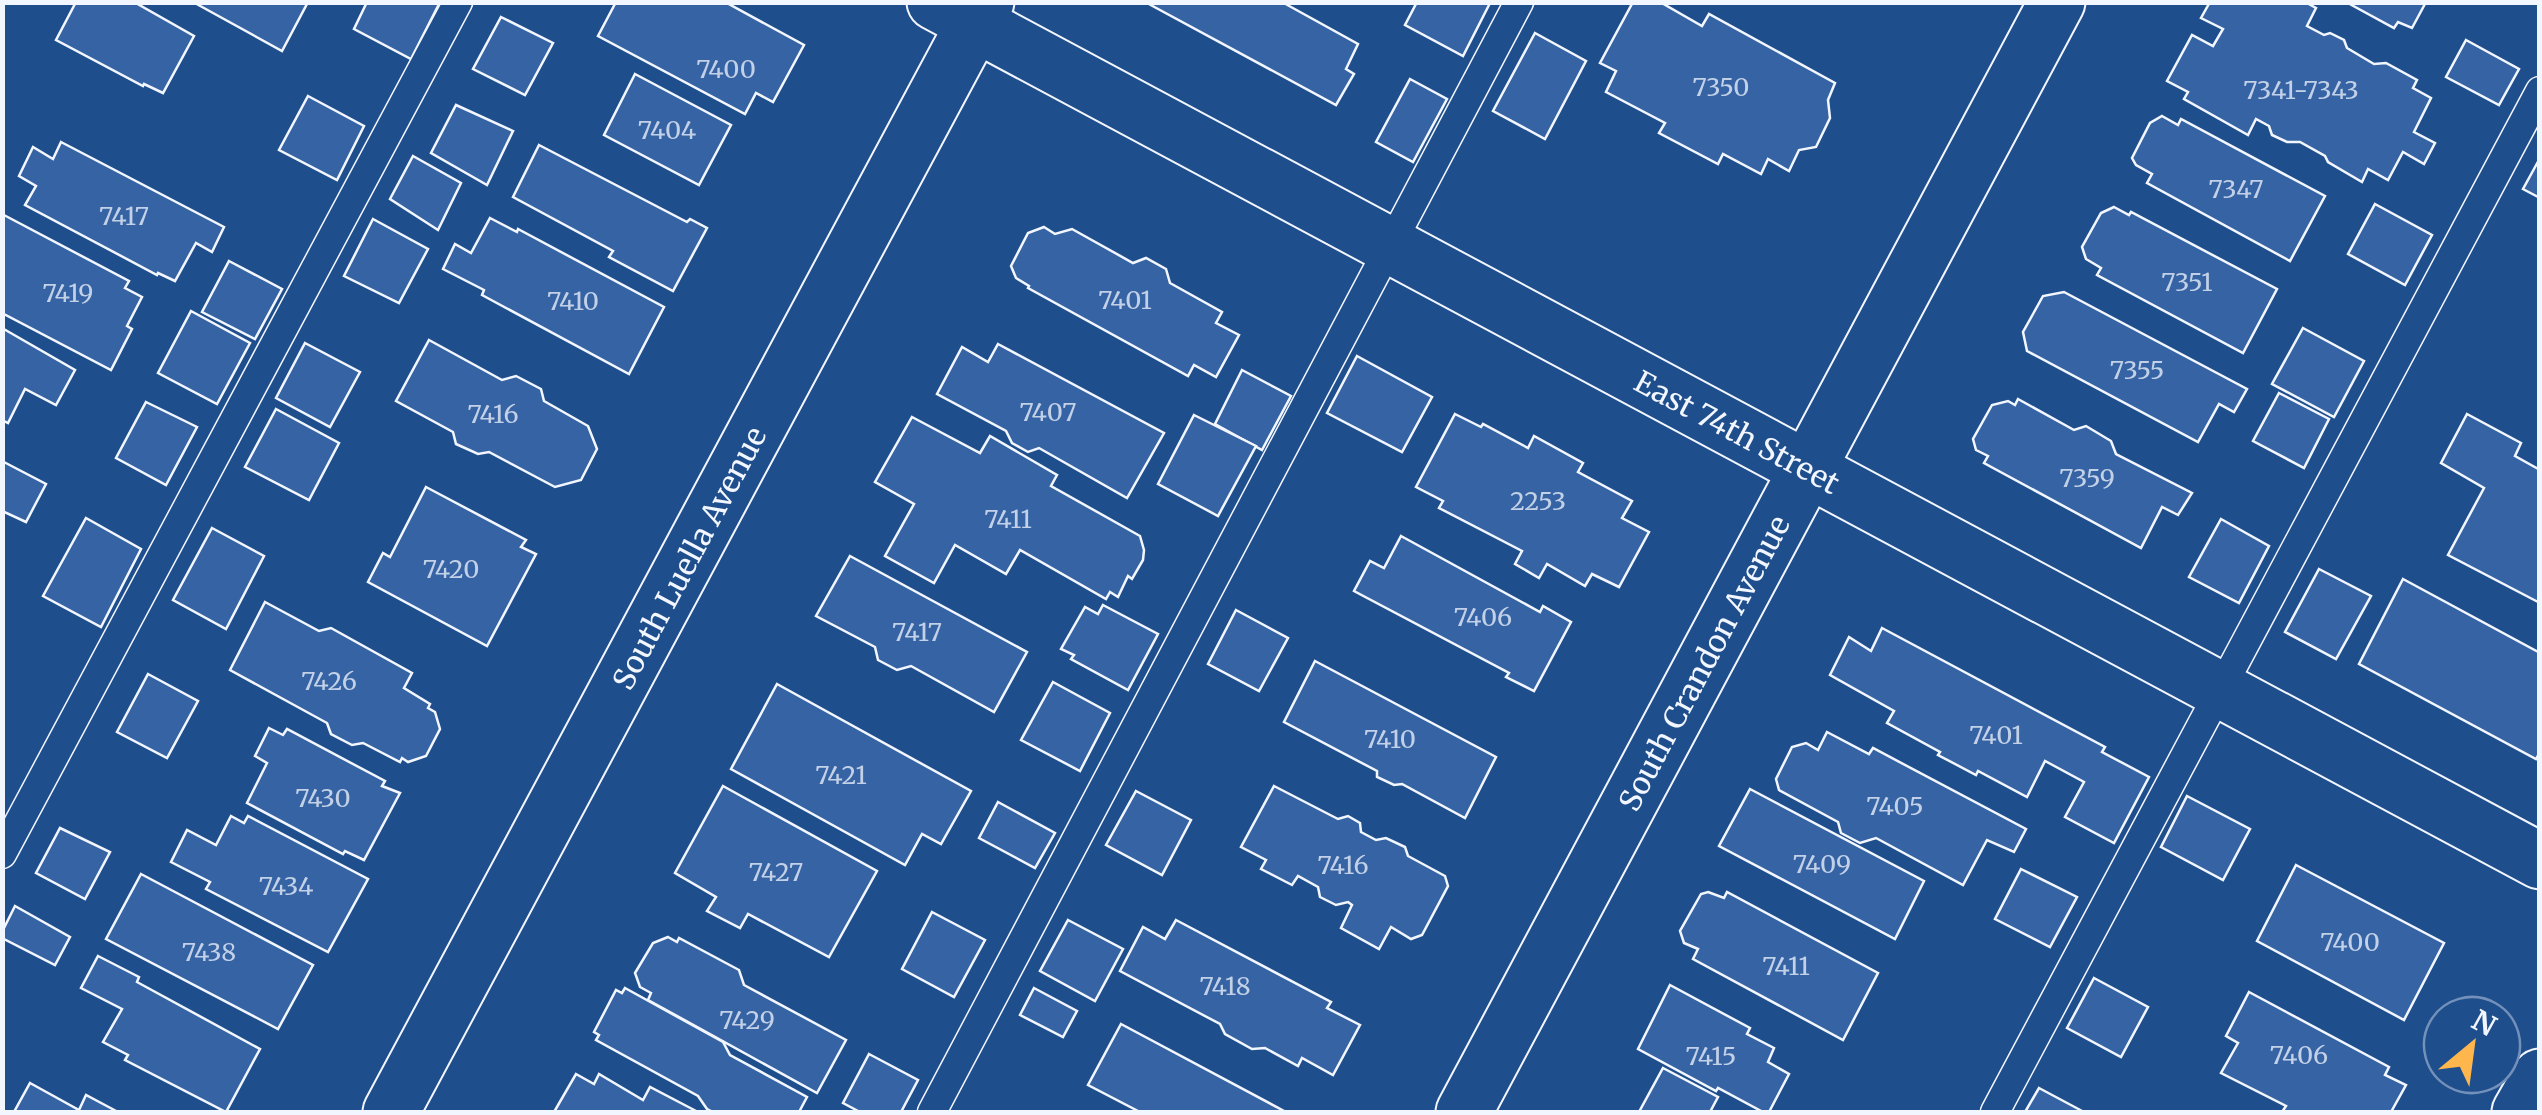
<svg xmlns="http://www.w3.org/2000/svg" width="2542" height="1115" viewBox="0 0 2542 1115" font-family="Merriweather,serif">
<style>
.building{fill:#3563a3;stroke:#f2f6ff;stroke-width:2.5}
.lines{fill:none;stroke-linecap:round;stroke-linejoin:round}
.lane-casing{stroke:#f2f6ff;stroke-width:31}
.street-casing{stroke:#f2f6ff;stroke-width:59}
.lane{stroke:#1f4e8c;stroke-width:28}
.street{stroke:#1f4e8c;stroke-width:55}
.labels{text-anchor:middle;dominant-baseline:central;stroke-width:8;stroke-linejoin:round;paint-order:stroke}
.number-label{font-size:25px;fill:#c3d1e8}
.street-label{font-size:30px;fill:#f2f6ff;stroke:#1f4e8c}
</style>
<rect width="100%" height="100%" fill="#1f4e8c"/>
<g class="building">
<polygon points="76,2 134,2 194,36 163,93 144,84 143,86 56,40"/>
<polygon points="193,2 308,2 282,51"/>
<polygon points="367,2 435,2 439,4 411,59 354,29"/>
<polygon points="616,2 725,2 804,45 773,102 756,93 745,114 598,36"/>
<polygon points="1282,2 1358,44 1346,69 1354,74 1336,105 1147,3"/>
<polygon points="1417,2 1490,2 1490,3 1463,56 1405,25"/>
<polygon points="1633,2 1660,2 1702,26 1709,14 1835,83 1828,100 1830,118 1816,147 1799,150 1789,171 1768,159 1761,174 1723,154 1718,164 1659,133 1665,123 1606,92 1616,71 1600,63"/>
<polygon points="2210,2 2305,2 2316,8 2307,26 2324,35 2330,33 2344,40 2347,48 2374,64 2386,63 2417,80 2413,88 2431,98 2414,132 2435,143 2424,164 2403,152 2388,180 2368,169 2362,182 2328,162 2325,156 2300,142 2287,142 2272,135 2269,126 2256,119 2248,135 2184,99 2188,92 2167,81 2192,35 2213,46 2223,29 2201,18"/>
<polygon points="2346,2 2426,2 2412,28 2398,22 2394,28"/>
<polygon points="501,17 553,43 525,95 473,69"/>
<polygon points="1535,33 1586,61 1545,139 1493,111"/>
<polygon points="2466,40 2519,69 2499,105 2446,77"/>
<polygon points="635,74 731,125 699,185 604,135"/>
<polygon points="1410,79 1447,99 1413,162 1376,142"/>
<polygon points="308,96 364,126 337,180 279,150"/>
<polygon points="456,105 513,131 487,185 431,153"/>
<polygon points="2162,116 2178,125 2181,119 2325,196 2290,261 2147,183 2152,174 2136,165 2132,158 2150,123"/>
<polygon points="61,142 224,227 212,252 196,243 175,281 158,273 157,275 25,205 36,186 19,176 33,147 53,159"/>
<polygon points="539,145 687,222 690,219 707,228 673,291 609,257 613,251 513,197"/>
<polygon points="413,156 461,183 438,230 390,199"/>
<polygon points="2540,158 2540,198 2523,189"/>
<polygon points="2375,204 2432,235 2405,285 2348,254"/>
<polygon points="2114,207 2129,215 2131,212 2277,289 2243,353 2097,275 2101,268 2086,259 2082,247 2101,213"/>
<polygon points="2,214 129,281 125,288 142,297 127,326 132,329 111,370 2,313"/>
<polygon points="490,218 517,232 518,229 664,307 629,374 482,295 484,290 443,269 455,244 471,253"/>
<polygon points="373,219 428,249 399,303 344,276"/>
<polygon points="1044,227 1055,234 1072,229 1133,263 1146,258 1166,269 1170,283 1222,312 1216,323 1239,335 1216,377 1194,365 1188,376 1028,288 1029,286 1016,278 1011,266 1028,233"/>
<polygon points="229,261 282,289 255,339 202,312"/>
<polygon points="2064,292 2247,389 2234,412 2219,404 2198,442 2027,351 2023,332 2043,296"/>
<polygon points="191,311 250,343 217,404 158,373"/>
<polygon points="2,328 75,370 56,405 25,389 8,423 2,420"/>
<polygon points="2303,328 2364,361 2334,417 2272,384"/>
<polygon points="429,340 502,380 516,376 541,389 544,401 588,426 597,449 581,480 555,487 489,452 478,454 456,444 453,432 396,401"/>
<polygon points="305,343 360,372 330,427 276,398"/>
<polygon points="998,344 1164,433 1127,498 1039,448 1028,452 1012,443 1006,431 937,394 962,347 988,362"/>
<polygon points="1357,356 1432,397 1402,452 1327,413"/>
<polygon points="1242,370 1291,396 1262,450 1215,424"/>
<polygon points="2279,393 2329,419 2304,468 2253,441"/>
<polygon points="2018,399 2074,430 2086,426 2111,441 2116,454 2192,493 2178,515 2162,507 2141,548 1984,463 1988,456 1976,450 1973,439 1992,405 2008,401 2015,405"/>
<polygon points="146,402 197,427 166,485 116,458"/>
<polygon points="276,409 339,443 309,500 245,467"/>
<polygon points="1455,414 1481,427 1483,424 1528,448 1534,436 1583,463 1578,472 1632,501 1622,518 1649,532 1619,587 1592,574 1585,586 1547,564 1539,578 1515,564 1522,551 1439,508 1443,501 1416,487"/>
<polygon points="2467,414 2521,443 2515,456 2540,470 2540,603 2448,555 2484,488 2441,463"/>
<polygon points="1194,415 1256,446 1218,516 1158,484"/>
<polygon points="912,417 980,453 990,436 1057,475 1051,486 1140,536 1144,550 1143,560 1132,579 1128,576 1118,597 1110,592 1106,599 1020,550 1006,574 955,545 934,583 885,556 914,504 875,482"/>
<polygon points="2,461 46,484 26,522 2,511"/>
<polygon points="426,487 526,540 521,547 536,554 487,646 368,582 383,553 390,557"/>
<polygon points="86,518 141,549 101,627 43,596"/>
<polygon points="2221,519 2269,546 2239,603 2189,577"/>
<polygon points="212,528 264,556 226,629 173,600"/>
<polygon points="1401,536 1540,612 1543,606 1571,622 1534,691 1506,677 1509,673 1354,591 1370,561 1384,568"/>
<polygon points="850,556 1027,652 994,712 911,666 897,670 878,660 875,647 816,616"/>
<polygon points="2319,569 2371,596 2336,659 2285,632"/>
<polygon points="2403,579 2540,653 2540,752 2536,759 2359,664"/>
<polygon points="265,602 319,631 331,628 412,673 404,688 430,704 428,708 435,712 440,729 426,756 408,762 402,758 400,762 363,743 352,745 331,734 327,723 230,670"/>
<polygon points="1103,605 1158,634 1128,690 1071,659 1074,655 1061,649 1085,607 1098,614"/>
<polygon points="1236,610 1288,638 1259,691 1208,664"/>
<polygon points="1882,628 2105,747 2102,752 2149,777 2114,843 2065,817 2084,782 2045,761 2027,797 1978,771 1976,775 1938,755 1940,752 1887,723 1894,711 1830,675 1849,637 1871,651"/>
<polygon points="1315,661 1496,757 1465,818 1402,784 1394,785 1377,777 1377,771 1284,722"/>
<polygon points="148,674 198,701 167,758 117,732"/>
<polygon points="1053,682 1110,713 1080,771 1021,740"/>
<polygon points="777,684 971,791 941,844 922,834 905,865 731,769"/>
<polygon points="269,728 283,735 287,729 385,781 382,786 400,793 364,860 345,851 343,854 247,803 267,763 255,756"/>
<polygon points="1827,732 1869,754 1873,748 2026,829 2014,852 1987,840 1963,885 1876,838 1860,843 1841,833 1838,822 1779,790 1776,779 1792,747 1806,743 1818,750"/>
<polygon points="723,786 877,871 829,957 748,914 740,928 707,911 716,897 675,873"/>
<polygon points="1274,786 1338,819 1348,816 1360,823 1361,832 1376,840 1386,838 1405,847 1408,856 1445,876 1448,886 1422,935 1411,939 1391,927 1379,949 1341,928 1352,905 1348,902 1336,905 1320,897 1318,887 1298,876 1292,885 1261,869 1266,860 1241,847"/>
<polygon points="1750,789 1924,881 1895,939 1719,846"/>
<polygon points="1136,791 1191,820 1162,875 1106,845"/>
<polygon points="2187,796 2250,829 2223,880 2161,847"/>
<polygon points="998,802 1055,833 1035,868 979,838"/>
<polygon points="231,816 244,823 248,816 368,879 328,952 206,889 210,882 171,862 187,830 216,845"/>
<polygon points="60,828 110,852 85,899 36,873"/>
<polygon points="2296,865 2444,943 2404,1020 2257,941"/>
<polygon points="2021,869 2077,897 2050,947 1995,919"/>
<polygon points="141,874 313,965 278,1029 106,939"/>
<polygon points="1708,892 1724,898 1727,892 1878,973 1843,1040 1693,959 1698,949 1684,943 1680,931 1701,894"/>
<polygon points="15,906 70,937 55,965 2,938 2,932"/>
<polygon points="932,912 985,940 954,997 902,969"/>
<polygon points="1068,920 1123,949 1095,1001 1040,971"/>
<polygon points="1176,920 1331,1002 1327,1008 1360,1025 1333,1075 1302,1058 1298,1066 1265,1048 1252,1049 1225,1034 1220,1024 1120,971 1143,927 1165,939"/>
<polygon points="668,937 677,942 679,938 739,970 744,985 846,1040 817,1093 648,1000 651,993 640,987 635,973 653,943"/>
<polygon points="98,956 139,977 137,982 260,1049 226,1112 125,1060 128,1055 103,1042 122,1009 81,988"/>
<polygon points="2094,978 2148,1007 2121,1057 2067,1028"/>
<polygon points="1670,985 1750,1028 1747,1034 1774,1048 1768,1062 1789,1074 1769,1112 1763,1112 1718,1088 1716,1091 1638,1049"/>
<polygon points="625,988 723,1042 730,1055 807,1097 799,1112 713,1112 707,1109 698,1096 596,1040 599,1035 594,1032 616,990 622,993"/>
<polygon points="1034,988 1077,1011 1063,1037 1020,1015"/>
<polygon points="2249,992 2389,1067 2385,1075 2406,1085 2391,1112 2282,1112 2286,1106 2221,1073 2238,1043 2226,1036"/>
<polygon points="1121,1024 1286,1112 1140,1112 1088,1085"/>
<polygon points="869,1054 918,1080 901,1112 860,1112 843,1103"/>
<polygon points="1663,1068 1718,1097 1710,1112 1639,1112"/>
<polygon points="576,1074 594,1084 599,1074 643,1100 650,1087 698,1112 554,1112"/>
<polygon points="30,1083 79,1110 86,1095 118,1112 14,1112"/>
<polygon points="2039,1088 2084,1112 2025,1112"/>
</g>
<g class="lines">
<defs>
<g id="lane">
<polyline points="2,854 458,2"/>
<polyline points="932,1112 1519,2"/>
<polyline points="1995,1112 2540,91"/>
</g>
<g id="street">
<polyline points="935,2 2540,861"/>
<polyline points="391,1112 986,2"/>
<polyline points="1464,1112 2057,2"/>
<polyline points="2520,1112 2540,1077"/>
</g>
</defs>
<use href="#lane" class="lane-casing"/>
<use href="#street" class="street-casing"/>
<use href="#lane" class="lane"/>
<use href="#street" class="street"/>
</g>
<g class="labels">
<g class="number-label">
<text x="726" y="69">7400</text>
<text x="1721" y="87">7350</text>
<text x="2301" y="90">7341-7343</text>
<text x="667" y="130">7404</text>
<text x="2236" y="189">7347</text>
<text x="124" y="216">7417</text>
<text x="2187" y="282">7351</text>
<text x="68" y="293">7419</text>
<text x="1125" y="300">7401</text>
<text x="573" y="301">7410</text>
<text x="2137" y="370">7355</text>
<text x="1048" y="412">7407</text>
<text x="493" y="414">7416</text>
<text x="2087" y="478">7359</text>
<text x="1538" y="501">2253</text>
<text x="1008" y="519">7411</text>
<text x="451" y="569">7420</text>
<text x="1483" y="617">7406</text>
<text x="917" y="632">7417</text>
<text x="329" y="681">7426</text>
<text x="1996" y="735">7401</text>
<text x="1390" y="739">7410</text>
<text x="841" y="775">7421</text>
<text x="323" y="798">7430</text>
<text x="1895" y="806">7405</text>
<text x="1822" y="864">7409</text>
<text x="1343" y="865">7416</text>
<text x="776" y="872">7427</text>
<text x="286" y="886">7434</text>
<text x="2350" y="942">7400</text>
<text x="209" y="952">7438</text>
<text x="1786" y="966">7411</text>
<text x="1225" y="986">7418</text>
<text x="747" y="1020">7429</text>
<text x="2299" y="1055">7406</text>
<text x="1711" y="1056">7415</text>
</g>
<g class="street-label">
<text transform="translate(1737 432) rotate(28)">East 74th Street</text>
<text transform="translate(689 558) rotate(-62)">South Luella Avenue</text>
<text transform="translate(1704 663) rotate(-62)">South Crandon Avenue</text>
</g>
</g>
<rect width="2542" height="1115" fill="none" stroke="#f2f6ff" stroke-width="10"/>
<g transform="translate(2472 1045) rotate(29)"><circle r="48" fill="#1f4e8c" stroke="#7391ba" stroke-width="2.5"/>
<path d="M0-8L18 38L0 25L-18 38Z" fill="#ffb74d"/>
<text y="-15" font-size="28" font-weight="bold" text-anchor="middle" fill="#f2f6ff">N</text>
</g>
</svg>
